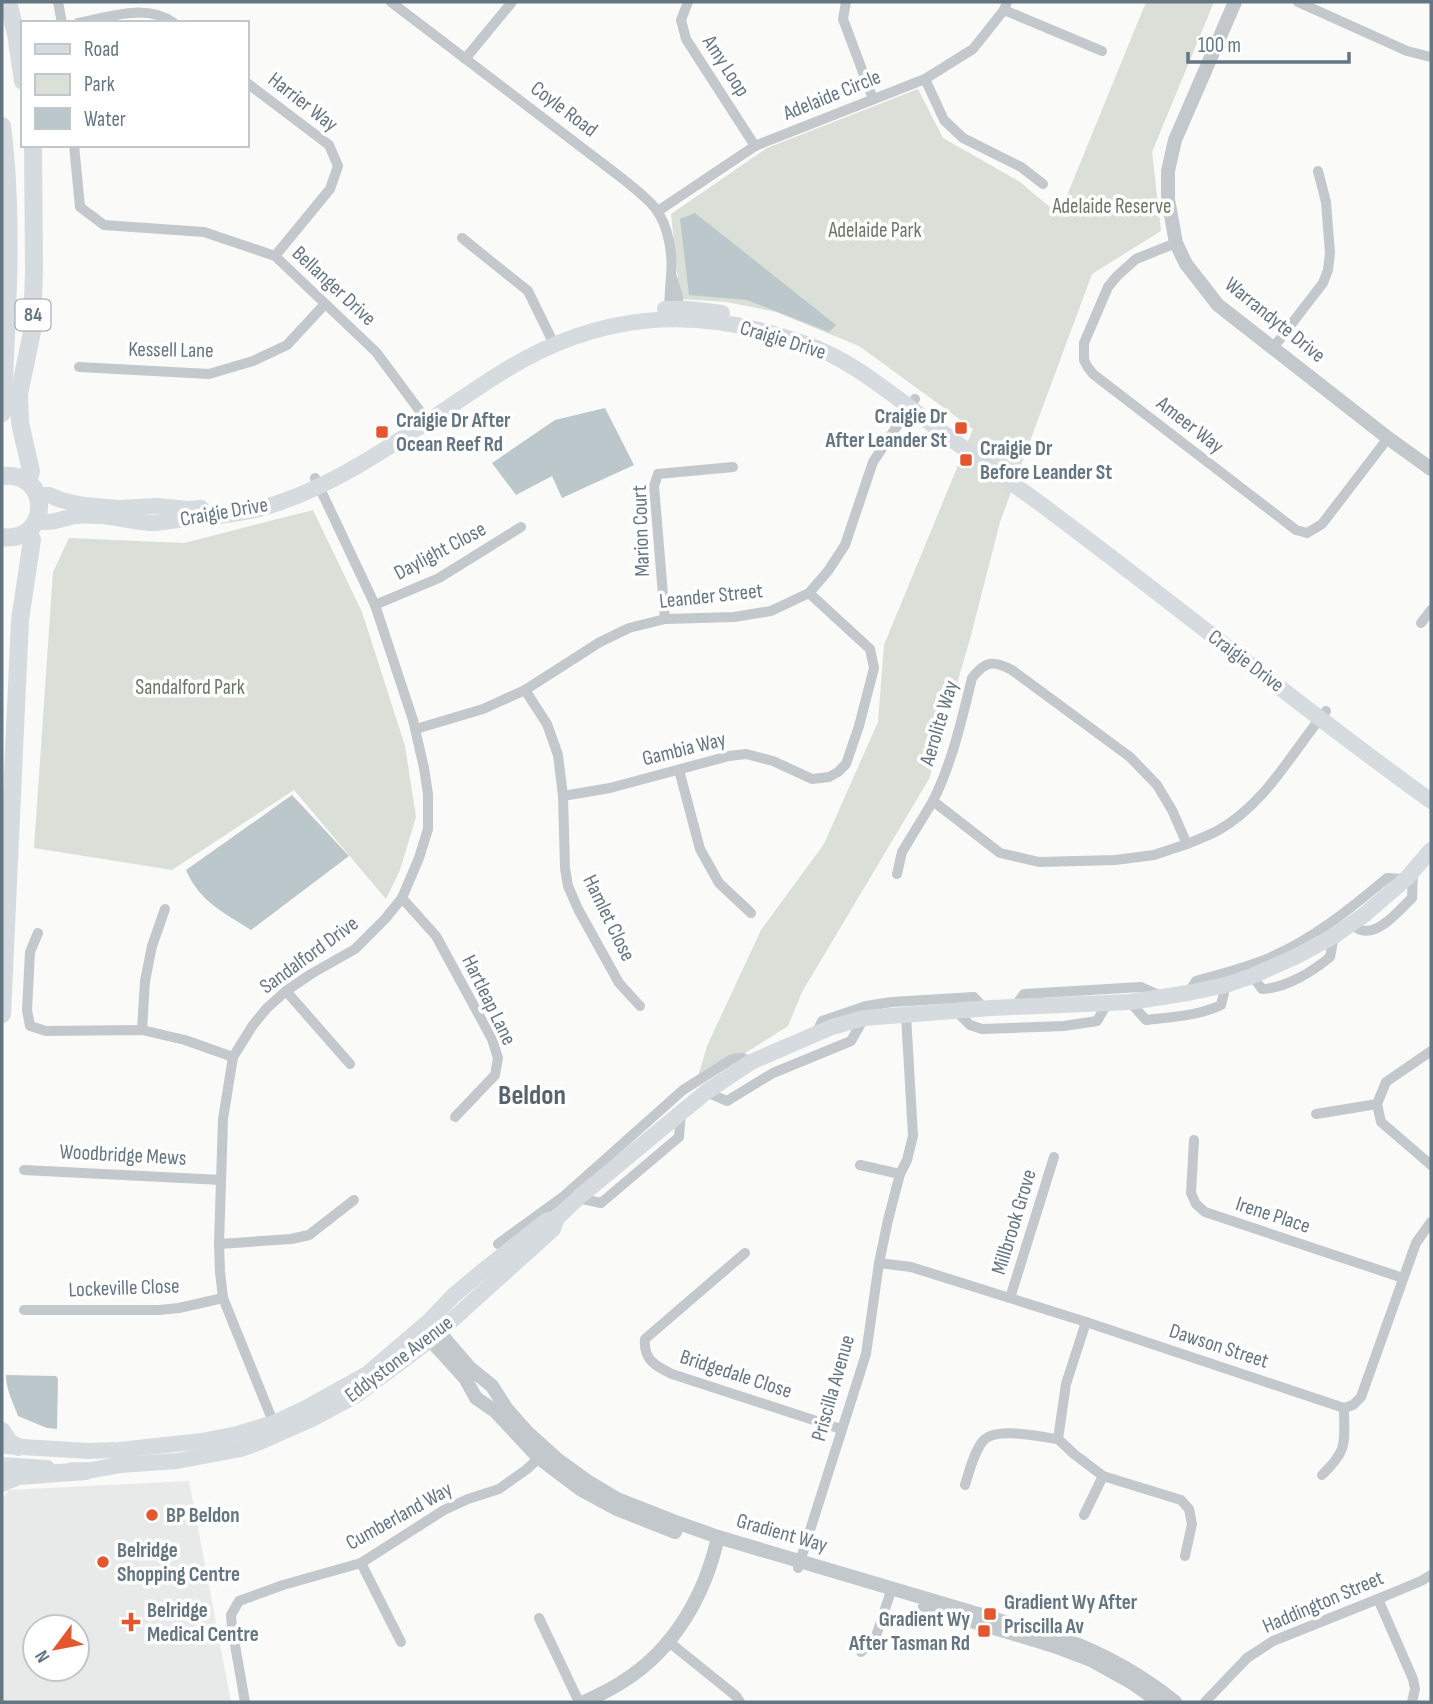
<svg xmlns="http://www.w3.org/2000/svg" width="1433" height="1704" viewBox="0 0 1433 1704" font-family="'Sofia Sans Condensed',sans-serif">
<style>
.built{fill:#e8e9e9;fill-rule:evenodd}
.green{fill:#dadfd7}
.water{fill:#bbc7cb}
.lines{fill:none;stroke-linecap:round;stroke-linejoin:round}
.minor{stroke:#c3c8cc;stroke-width:10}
.tertiary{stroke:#c3c8cc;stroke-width:14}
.secondary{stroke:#d6dbdf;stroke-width:16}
.primary{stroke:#d6dbdf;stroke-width:18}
.poi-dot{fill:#e4572e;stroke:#fff;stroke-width:2.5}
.labels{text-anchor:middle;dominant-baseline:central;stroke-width:7;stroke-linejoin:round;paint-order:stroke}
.shield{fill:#fff;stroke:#939fa8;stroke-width:2}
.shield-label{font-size:19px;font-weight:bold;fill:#657683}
.street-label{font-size:21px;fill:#657683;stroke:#fff}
.park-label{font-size:21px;fill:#687a64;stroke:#fff}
.poi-label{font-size:21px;font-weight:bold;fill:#657683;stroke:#fff;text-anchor:start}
.district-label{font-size:28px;font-weight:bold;fill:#57646e;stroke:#fff}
</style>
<rect width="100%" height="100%" fill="#fafaf8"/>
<path class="built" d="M189,1481L231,1702H2V1498L9,1490ZM35,1627H77V1669H35Z"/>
<g class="green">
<polygon points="1146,2 1214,2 1152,152 1161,231 1092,274 1000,522 970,639 929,779 802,992 788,1026 696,1084 707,1046 761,930 824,844 878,722 884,645 973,429 859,346 776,312 727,302 680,299 671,214 767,148 918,89 943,138 1020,182 1059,215"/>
<polygon points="313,510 362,612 405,746 416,817 400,870 386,899 294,790 172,870 34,848 53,572 69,538 184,543"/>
</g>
<g class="water">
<polygon points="695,213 836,325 829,332 747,300 689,295 680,219"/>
<polygon points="605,408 634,465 562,498 552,476 516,495 492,463 555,420"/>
<path d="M292,795L349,856L251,930C224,913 199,901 186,870Z"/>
<path d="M6,1375L56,1376L58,1379L57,1429L47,1428L18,1416C13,1402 6,1390 6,1375Z"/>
</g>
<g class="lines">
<g class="minor">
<polyline points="58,2 62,23"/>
<path d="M391,2L623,179C634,188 646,197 655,208C669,226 673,255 671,276C670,289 669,301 669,315"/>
<polyline points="688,2 681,20 686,39 755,146"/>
<polyline points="846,2 843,19 873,99"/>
<polyline points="1298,2 1407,51 1431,57"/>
<polyline points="1004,10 1102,51"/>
<path d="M78,23C109,17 146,3 174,23"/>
<polyline points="465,59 512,2"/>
<polyline points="925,79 944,120 963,138 1021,167 1043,184"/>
<polyline points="247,83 329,145 338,166 330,189 275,256"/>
<polyline points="74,145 80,207 104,225 204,232 275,256 376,352 428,422"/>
<polyline points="658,211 755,146 925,79 973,49 1004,10 1007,2"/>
<polyline points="462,238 528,291 554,344"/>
<polyline points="1176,243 1136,259 1117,276 1108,287 1084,343 1084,360 1087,366 1093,374 1296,530 1307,533 1322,524 1388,438"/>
<polyline points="672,277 678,297 679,312"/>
<polyline points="1273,348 1323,283 1328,270 1330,253 1326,202 1318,171"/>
<polyline points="79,367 209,374 253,361 287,345 324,305"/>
<polyline points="375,605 439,578 521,527"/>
<polyline points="665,619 654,486 658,474 733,467"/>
<polyline points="1421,623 1431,610"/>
<polyline points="525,690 547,724 558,755 563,796 610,788 729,756 746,754 773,761 812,779 829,777 838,772 846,764 859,726 874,668 870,649 809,593"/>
<polyline points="416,729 483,709 525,690 600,642 629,628 665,619 734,617 771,611 809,593 828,571 845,545 873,462 915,399"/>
<polyline points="679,770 700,849 719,883 751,913"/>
<polyline points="563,796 565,868 568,886 578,909 619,983 640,1006"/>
<path d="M1187,844L1154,855L1115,860L1039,862L1000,853L933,801C952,763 962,719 972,678C985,661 993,660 1012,670L1130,757L1157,785L1172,810L1187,844C1197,840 1207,836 1217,831C1265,805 1292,752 1326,711"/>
<polyline points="897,874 902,852 933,801"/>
<polyline points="402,898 436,936 492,1039 498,1058 495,1075 455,1117"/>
<path d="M1351,924C1354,926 1357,929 1361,930C1379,936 1400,909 1412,898L1413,870"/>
<polyline points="38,933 30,952 27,1010 30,1026 46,1031 142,1030 185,1040 233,1057"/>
<path d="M1252,976L1262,989C1286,988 1312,972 1330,957L1334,936"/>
<polyline points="286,991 350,1064"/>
<path d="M1188,993L1196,981C1220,974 1245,968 1269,958C1313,939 1350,909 1387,878L1406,879"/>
<path d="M1130,1002L1146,1020C1171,1017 1198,1016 1221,1005L1226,985"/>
<polyline points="1014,1008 1024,994 1141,987 1163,997"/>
<polyline points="956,1011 970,1025 982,1029 1064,1026 1097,1021 1108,1002"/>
<polyline points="142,1030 145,981 152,946 165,909"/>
<polyline points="816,1034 822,1021 866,1006 892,1002 974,997 984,1008"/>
<polyline points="1431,1051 1386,1082 1377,1104 1381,1122 1431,1165"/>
<polyline points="706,1092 727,1101 773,1073 851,1041 864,1018"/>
<polyline points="1316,1114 1377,1104"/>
<polyline points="1194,1140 1191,1193 1196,1204 1205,1212 1403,1278"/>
<polyline points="860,1165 900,1174"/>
<polyline points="24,1170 221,1180"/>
<polyline points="578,1198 601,1203 679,1137 681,1112"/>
<polyline points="219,1244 291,1239 309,1235 354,1200"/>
<polyline points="498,1244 564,1196 683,1090 732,1059 743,1058 751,1062"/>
<path d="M745,1253L645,1339C643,1359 655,1366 672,1374L841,1429"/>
<polyline points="879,1263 911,1267 1086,1322 1344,1408 1353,1405 1361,1397 1416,1243 1431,1222"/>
<polyline points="1010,1298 1054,1157"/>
<polyline points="24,1310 159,1310 179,1308 223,1298"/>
<polyline points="1086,1322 1066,1384 1058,1439 1074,1454 1103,1476 1181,1500 1189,1509 1192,1524 1185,1556"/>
<polyline points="276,1429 223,1298 220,1272 219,1244 223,1119 233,1057 253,1025 267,1008 286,991 311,974 355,949 385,919 402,898 419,858 428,829 428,794 424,768 413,720 375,605 315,478"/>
<path d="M1322,1475C1349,1449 1344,1443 1344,1408"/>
<path d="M965,1485C969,1472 975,1448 985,1439C999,1427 1040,1437 1058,1439"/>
<polyline points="1084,1515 1103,1476"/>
<polyline points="361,1563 401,1642"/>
<polyline points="798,1568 866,1354 879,1263 888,1220 900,1174 907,1160 913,1136 906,1015"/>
<polyline points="1378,1599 1413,1679 1415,1689 1412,1702"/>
<polyline points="539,1618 579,1702"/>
<polyline points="669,1642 736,1696 740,1702"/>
<polyline points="861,1652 873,1641 876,1636 892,1588"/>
<polyline points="245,1702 232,1628 231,1615 239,1601 283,1585 361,1563 444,1510 468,1499 499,1489 527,1469 544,1453"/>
<polyline points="1205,1702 1247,1658 1273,1641 1378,1599 1421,1581 1431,1575"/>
</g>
<g class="tertiary">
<polyline points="1235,2 1175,140 1168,171 1168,199 1176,243 1186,264 1218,305 1388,438 1431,469"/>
<path d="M433,1325L470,1368L492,1386L506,1408L528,1433L558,1460L587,1481L617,1499L673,1521L718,1537L1066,1640C1106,1655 1142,1675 1175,1702"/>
<polyline points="425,1334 465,1378 476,1398 495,1411 539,1458 580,1489 617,1509 675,1532"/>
<polyline points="925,1607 1054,1646 1091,1660 1134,1684 1159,1702"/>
<path d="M584,1702C597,1696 610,1690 622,1682C674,1650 705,1595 718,1537"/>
</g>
<g class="secondary">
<polyline points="665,309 690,309 722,313"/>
<polyline points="37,495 49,495 61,500 84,505 118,508 157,506 188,509 201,508"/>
<path d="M36,521C54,524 59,519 75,516C83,515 92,516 99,516C118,517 137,523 155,523C166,522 176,520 187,519C211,517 235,515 259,509C344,486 422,423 496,376C595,312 692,304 803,343C845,357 877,383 912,409C935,427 959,445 983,462C1006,480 1031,496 1054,514C1181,609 1303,709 1431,801"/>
<polyline points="5,1446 89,1451 119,1450 202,1441 237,1434 274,1423 306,1408 367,1374 429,1321 454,1295 484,1270 546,1221 557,1218"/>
<polyline points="2,1465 47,1468"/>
<polyline points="72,1470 86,1471 120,1465 177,1461 241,1449 260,1442 312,1419 355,1396 430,1340 553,1229 557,1218 578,1198 706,1092 751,1062 832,1027 864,1018 991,1008 1130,1002 1188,993 1226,985 1252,976 1295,957 1334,936 1364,915 1406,879 1431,850"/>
</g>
<g class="primary">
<polyline points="8,2 16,34 23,81"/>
<path d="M2,126C14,220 7,318 2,413"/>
<path d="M2,476C52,470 51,544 2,537"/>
<polyline points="28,482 31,471 20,423 19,394 32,332 34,269 33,145"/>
<polyline points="2,1014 20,620 32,540 28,531"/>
<polyline points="2,1431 9,1442 18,1447"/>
<polyline points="2,1483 18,1476 86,1471"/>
</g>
</g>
<g class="poi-dot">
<rect x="954" y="421" width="14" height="14" rx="3.5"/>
<rect x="375" y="425" width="14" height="14" rx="3.5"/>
<rect x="959" y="453" width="14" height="14" rx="3.5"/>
<circle cx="152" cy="1515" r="7"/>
<circle cx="103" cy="1562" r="7"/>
<rect x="983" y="1607" width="14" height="14" rx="3.5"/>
<path d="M127.5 1611.5h7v7h7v7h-7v7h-7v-7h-7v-7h7z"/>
<rect x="977" y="1624" width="14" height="14" rx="3.5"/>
</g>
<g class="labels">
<rect class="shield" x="15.5" y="299.5" width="35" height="31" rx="5"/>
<g class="shield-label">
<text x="33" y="315">84</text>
</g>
<g class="street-label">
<text transform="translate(726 66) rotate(57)">Amy Loop</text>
<text transform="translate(832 95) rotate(-22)">Adelaide Circle</text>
<text transform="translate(303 102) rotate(38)">Harrier Way</text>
<text transform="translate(564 109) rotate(37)">Coyle Road</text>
<text transform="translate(334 286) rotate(43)">Bellanger Drive</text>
<text transform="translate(1275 320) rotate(39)">Warrandyte Drive</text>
<text transform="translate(783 340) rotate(17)">Craigie Drive</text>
<text transform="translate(171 350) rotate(1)">Kessell Lane</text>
<text transform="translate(1190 425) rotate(38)">Ameer Way</text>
<text transform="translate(224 512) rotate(-10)">Craigie Drive</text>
<text transform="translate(641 531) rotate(-92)">Marion Court</text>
<text transform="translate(440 551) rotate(-28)">Daylight Close</text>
<text transform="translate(711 596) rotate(-6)">Leander Street</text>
<text transform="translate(1246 661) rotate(37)">Craigie Drive</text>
<text transform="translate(939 723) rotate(-73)">Aerolite Way</text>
<text transform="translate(684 749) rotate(-14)">Gambia Way</text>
<text transform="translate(609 918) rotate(64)">Hamlet Close</text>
<text transform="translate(309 955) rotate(-36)">Sandalford Drive</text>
<text transform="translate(489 1000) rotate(64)">Hartleap Lane</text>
<text transform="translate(123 1155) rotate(3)">Woodbridge Mews</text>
<text transform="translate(1273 1215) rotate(18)">Irene Place</text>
<text transform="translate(1014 1222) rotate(-73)">Millbrook Grove</text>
<text transform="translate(124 1288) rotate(-2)">Lockeville Close</text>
<text transform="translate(1219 1346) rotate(18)">Dawson Street</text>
<text transform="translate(399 1359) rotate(-37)">Eddystone Avenue</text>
<text transform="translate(736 1374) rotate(18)">Bridgedale Close</text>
<text transform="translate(833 1388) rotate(-74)">Priscilla Avenue</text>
<text transform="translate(399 1516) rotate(-29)">Cumberland Way</text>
<text transform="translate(782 1533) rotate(16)">Gradient Way</text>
<text transform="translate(1323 1602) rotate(-23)">Haddington Street</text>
</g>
<g class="park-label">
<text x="1112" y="206">Adelaide Reserve</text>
<text x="875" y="230">Adelaide Park</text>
<text x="190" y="687">Sandalford Park</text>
</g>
<g class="poi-label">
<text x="947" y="416" text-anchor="end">Craigie Dr<tspan x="947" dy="24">After Leander St</tspan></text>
<text x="396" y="420">Craigie Dr After<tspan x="396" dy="24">Ocean Reef Rd</tspan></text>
<text x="980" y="448">Craigie Dr<tspan x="980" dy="24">Before Leander St</tspan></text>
<text x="166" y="1515">BP Beldon</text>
<text x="117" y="1550">Belridge<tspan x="117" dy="24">Shopping Centre</tspan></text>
<text x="1004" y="1602">Gradient Wy After<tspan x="1004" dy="24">Priscilla Av</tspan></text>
<text x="147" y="1610">Belridge<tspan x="147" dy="24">Medical Centre</tspan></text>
<text x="970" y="1619" text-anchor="end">Gradient Wy<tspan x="970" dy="24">After Tasman Rd</tspan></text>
</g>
<g class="district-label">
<text x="532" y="1095">Beldon</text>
</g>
</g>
<rect width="1433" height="1704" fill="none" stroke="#657683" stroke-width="7"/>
<rect x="21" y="21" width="228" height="126" fill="#ffffff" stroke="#c1c8cd" stroke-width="2"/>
<rect x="35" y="44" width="35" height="10" fill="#d6dbdf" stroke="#c1c8cd" stroke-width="2"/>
<text x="84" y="56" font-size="21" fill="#657683">Road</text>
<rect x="35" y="74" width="35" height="21" fill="#dadfd7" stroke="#c1c8cd" stroke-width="2"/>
<text x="84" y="91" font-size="21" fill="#657683">Park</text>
<rect x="35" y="108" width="35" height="21" fill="#bbc7cb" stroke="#c1c8cd" stroke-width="2"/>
<text x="84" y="126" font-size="21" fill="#657683">Water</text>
<g transform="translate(56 1648) rotate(238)"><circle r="33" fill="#ffffff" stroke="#c1c8cd" stroke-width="2"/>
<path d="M0-5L12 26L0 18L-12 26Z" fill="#e4572e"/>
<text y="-10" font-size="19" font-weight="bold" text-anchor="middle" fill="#657683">N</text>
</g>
<path d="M1188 52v10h161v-10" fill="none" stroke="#657683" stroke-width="3.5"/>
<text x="1198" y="52" font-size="21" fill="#657683" stroke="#ffffff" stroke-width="5" paint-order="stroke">100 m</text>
</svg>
